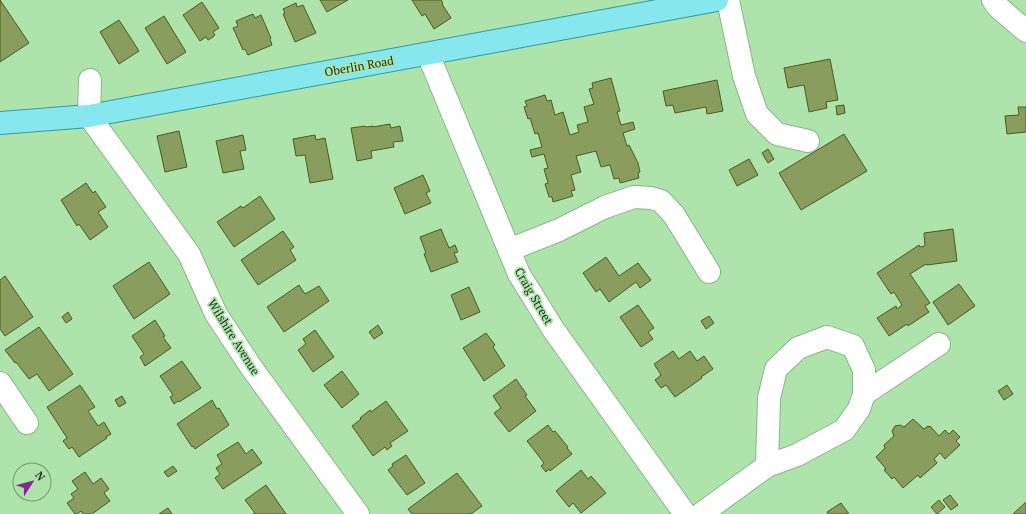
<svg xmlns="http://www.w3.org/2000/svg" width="1026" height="514" viewBox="0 0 1026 514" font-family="'PT Serif',serif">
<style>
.building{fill:#899e5e;stroke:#4a5c1c}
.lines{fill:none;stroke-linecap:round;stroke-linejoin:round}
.minor-casing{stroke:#86b884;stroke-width:24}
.major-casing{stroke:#2c9c9d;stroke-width:24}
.minor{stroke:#fff;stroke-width:22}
.major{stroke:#86e7ef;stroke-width:22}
.labels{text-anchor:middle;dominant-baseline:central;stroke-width:3.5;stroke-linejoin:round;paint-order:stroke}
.street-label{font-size:12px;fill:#1a2d19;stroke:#afe3ac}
</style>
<rect width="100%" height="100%" fill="#afe3ac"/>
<g class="building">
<polygon points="0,0 29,43 0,62"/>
<polygon points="320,0 348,0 327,12"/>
<polygon points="412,0 441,0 443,3 442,4 451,18 434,29 425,14 422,16"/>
<polygon points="202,2 219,28 213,32 215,35 213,37 208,40 206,37 200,41 183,15"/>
<polygon points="296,3 297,7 303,5 316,33 295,42 283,14 285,13 283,9"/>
<polygon points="253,14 255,18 261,15 271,38 270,39 272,45 248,55 245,49 243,50 233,28 238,26 236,21"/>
<polygon points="164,16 186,52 167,64 145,28"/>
<polygon points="119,20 139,51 119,64 100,32"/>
<polygon points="830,59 838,100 826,102 827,108 809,112 804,85 788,88 784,68"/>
<polygon points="611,78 620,111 617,112 621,125 633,122 635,129 623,133 627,146 629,145 638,163 640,172 638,173 639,178 620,183 619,178 614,179 610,165 601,167 596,151 576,156 581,172 571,175 575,190 571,191 573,196 553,202 552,197 549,197 545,184 548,183 544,169 548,168 544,154 532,157 530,150 542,147 538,133 535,134 530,118 528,119 524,107 527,106 525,101 545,95 547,101 551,100 555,115 563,112 570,135 579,132 577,125 588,122 584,107 594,104 589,89 593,88 592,83"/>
<polygon points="717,80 723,111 707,114 706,107 675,113 673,105 666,106 663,91"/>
<polygon points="844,105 845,113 837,115 836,106"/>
<polygon points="1018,107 1026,107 1026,132 1007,134 1005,116 1019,115"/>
<polygon points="390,124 391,128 400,126 403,141 393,142 394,147 371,151 372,158 357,161 351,128 365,126 366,127 373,126 373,127"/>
<polygon points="179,131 187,167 165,172 157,136"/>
<polygon points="844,134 867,171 801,210 779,173"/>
<polygon points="243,135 246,150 240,151 244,169 223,173 216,141"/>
<polygon points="315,135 316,140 325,138 333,179 310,183 305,155 296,156 293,139"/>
<polygon points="768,149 774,159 768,163 762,153"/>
<polygon points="749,159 758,175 737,186 729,170"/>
<polygon points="423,175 430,191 426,193 431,203 405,214 394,188"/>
<polygon points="86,183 93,193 95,191 106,207 98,212 108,227 90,240 79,224 77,226 61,200"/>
<polygon points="260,196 275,219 234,247 217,222 241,206 243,208"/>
<polygon points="441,229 449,248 455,245 458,252 454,253 458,262 431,272 424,254 426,253 420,237"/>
<polygon points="953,229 957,261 927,265 926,264 910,274 930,303 925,306 929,312 908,326 907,324 889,336 877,318 896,306 897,309 902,305 894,292 891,294 877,273 919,245 920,247 925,246 924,233"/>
<polygon points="283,231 294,247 290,250 296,260 258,285 241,260"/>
<polygon points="606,257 619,276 638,263 651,280 640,288 636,282 609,302 600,289 596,292 583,273"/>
<polygon points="149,262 170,294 134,319 113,286"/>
<polygon points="5,276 33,317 5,336 0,329 0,280"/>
<polygon points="959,284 975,306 948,325 933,302"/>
<polygon points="299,285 305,294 319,286 329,301 284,332 267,307"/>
<polygon points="469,287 480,312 461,320 451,295"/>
<polygon points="638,305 654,328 648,332 653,339 641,347 620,317"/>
<polygon points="68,312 72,319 66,323 62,317"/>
<polygon points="709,316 714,323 706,329 701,321"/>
<polygon points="155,320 165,336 163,337 171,348 145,366 140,357 144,354 132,336"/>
<polygon points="378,325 383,333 374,339 369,332"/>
<polygon points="39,327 73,374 49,391 37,374 29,379 16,362 15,363 5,350"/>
<polygon points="315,330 334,357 313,372 298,350 306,344 303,339"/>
<polygon points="486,333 495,345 493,347 505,366 484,381 463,348"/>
<polygon points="673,351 679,359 690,351 697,361 704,356 713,369 701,377 702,378 675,397 666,385 661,388 655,380 661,375 654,364"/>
<polygon points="182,361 201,388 179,402 178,401 174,404 170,397 173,395 160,376"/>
<polygon points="342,371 359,394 342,408 324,385"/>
<polygon points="516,379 527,395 525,396 536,411 509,432 494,413 501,408 493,396"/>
<polygon points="80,385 95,407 88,411 98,426 104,422 111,434 106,437 107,438 79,457 72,447 69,449 63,441 67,438 47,407"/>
<polygon points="1007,385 1013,394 1004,400 998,391"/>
<polygon points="122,396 126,403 119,407 115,400"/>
<polygon points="212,400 217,409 219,408 229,425 195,449 193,446 192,447 177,424"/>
<polygon points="386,401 408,431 390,443 392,446 387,450 385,447 373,456 352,426 361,419 360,418 370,410 371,412"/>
<polygon points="913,419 924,429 928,426 929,427 930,426 939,436 945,430 949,434 953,430 960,437 956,441 960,445 945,459 940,453 934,459 937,463 920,478 918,475 903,488 894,477 892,479 884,470 886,469 876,457 885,448 884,445 894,436 892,431 895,426 900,425 904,427"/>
<polygon points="548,425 553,432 555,431 568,447 567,448 572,454 550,471 549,469 546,472 541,466 544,463 527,441"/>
<polygon points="238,442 246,454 252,449 262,463 223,489 215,478 220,474 216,468 222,464 217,455"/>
<polygon points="406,455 425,483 407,495 388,470 393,466 392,464"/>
<polygon points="173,466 177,471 168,477 164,472"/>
<polygon points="581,470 588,479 591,476 606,493 581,513 573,503 569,507 556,491"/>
<polygon points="85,472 93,484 101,478 109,489 104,493 110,501 92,514 83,514 81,511 77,514 75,514 67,503 74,498 71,494 78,489 72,481"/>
<polygon points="457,473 482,506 471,514 412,514 408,509"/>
<polygon points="266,485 286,514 253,514 255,513 245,500"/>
<polygon points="950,495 958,505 951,510 943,500"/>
<polygon points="939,500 945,507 937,514 931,507"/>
<polygon points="1026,502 1026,514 1013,514"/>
<polygon points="841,503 849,514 828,514 827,512"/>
<polygon points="168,508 172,514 159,514"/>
</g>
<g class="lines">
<defs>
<g id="minor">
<polyline points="728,0 744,76 757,114 777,134 808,141"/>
<polyline points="993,0 998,7 1026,31"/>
<polyline points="428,54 519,274 553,329 685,514"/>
<polyline points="90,80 89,116 189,254 216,314 251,367 358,514"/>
<polyline points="509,250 559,230 605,207 634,197 651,198 661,201 674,215 709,272"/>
<polyline points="0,383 27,423"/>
<polyline points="767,466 769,398 776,369 798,348 827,337 853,346 864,370 864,394"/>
<polyline points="701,514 767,466 797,455 844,430 859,409 864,394 939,344"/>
</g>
<polyline id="major" points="0,123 89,116 717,0"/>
</defs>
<use href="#minor" class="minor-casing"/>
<use href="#major" class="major-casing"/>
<use href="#minor" class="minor"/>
<use href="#major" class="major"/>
</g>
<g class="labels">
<g class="street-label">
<text transform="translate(359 66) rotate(-10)">Oberlin Road</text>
<text transform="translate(534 296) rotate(60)">Craig Street</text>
<text transform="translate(234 337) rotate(58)">Wilshire Avenue</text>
</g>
</g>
<g transform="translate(32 482) rotate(54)"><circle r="19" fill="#afe3ac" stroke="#739a71"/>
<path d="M0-3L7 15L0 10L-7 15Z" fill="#872892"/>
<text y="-6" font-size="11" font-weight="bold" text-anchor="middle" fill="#1a2d19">N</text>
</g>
</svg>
